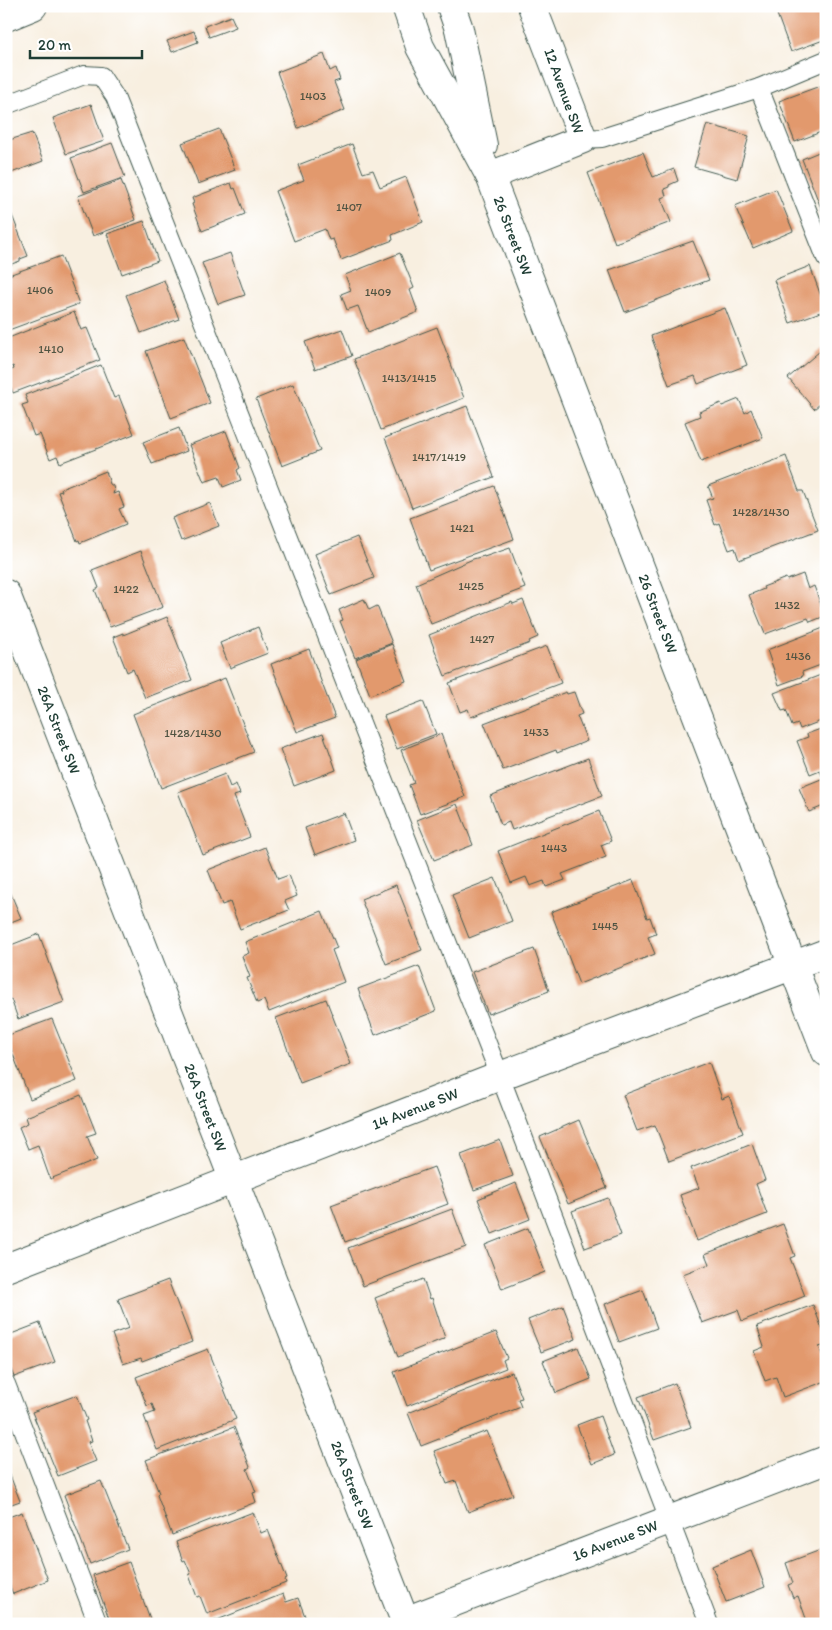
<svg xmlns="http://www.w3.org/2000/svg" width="832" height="1630" viewBox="0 0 832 1630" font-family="Itim,sans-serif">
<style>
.building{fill:#e2996d}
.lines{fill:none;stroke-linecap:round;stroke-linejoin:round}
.service-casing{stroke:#40584e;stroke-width:20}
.minor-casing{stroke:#40584e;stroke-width:30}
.tertiary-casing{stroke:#40584e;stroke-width:30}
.secondary-casing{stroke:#40584e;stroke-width:30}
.service{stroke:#fff;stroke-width:18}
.minor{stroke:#fff;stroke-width:28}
.tertiary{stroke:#fff;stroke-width:28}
.secondary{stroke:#fff;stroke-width:28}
.labels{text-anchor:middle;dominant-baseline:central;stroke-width:4;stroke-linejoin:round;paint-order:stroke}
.number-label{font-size:12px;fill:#505442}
.street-label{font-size:15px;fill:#1f3d34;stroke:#fff}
</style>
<rect width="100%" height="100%" fill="#fff"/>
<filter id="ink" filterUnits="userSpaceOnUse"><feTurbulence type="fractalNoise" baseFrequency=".02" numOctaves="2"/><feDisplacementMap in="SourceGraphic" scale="10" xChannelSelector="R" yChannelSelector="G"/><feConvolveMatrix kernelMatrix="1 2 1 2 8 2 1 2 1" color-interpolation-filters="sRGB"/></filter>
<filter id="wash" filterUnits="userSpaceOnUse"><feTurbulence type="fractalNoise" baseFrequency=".0096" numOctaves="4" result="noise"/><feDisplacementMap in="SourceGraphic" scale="20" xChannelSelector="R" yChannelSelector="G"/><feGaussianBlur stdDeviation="1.12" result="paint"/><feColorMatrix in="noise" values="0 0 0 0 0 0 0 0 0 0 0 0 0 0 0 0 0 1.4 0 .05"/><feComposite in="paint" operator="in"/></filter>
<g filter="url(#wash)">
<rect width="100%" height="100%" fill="#f8efe0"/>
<g id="blocks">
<g class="building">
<polygon points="774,6 826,6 826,39 791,52"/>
<polygon points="231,16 236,27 209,37 205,26"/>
<polygon points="194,31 198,42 172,52 167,41"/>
<polygon points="324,54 330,71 336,68 340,80 334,82 345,110 298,128 277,72"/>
<polygon points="820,86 826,102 826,130 795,142 779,101"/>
<polygon points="91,104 104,141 66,154 53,118"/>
<polygon points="707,124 749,136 737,179 694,167"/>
<polygon points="219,129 235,170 198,184 182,143"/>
<polygon points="32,133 43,161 6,175 6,141"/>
<polygon points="112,143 125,177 84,192 71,158"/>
<polygon points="352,144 363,173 373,170 380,187 406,177 423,222 392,235 393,240 341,260 333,239 329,240 325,229 294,241 275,191 304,180 298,165"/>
<polygon points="826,149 826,221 802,159"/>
<polygon points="643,152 653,177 674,169 678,181 669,185 669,187 664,189 666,196 661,198 671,222 615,243 588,173"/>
<polygon points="121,180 136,220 93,236 78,196"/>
<polygon points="231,183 233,189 235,188 245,214 202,231 192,204 194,203 192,198"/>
<polygon points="776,189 793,231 753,248 735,206"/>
<polygon points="6,200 28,256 20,259 20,261 6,266"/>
<polygon points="144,221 158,261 122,274 107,234"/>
<polygon points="693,241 709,280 625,312 609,270"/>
<polygon points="230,253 245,295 218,304 202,263"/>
<polygon points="400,253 414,288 410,290 418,312 368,332 358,306 347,310 341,294 351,290 345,275"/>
<polygon points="61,256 79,304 6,331 6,276"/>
<polygon points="810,266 826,310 790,323 774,280"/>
<polygon points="164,280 179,319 141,333 126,295"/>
<polygon points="725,308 747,365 698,384 695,376 669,385 651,336"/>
<polygon points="74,312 81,330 87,328 100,360 13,393 6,375 6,372 14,369 13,366 6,369 6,339"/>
<polygon points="437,327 464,398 381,430 354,359"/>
<polygon points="342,329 352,356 315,369 305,342"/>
<polygon points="184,337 210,403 171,418 146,351"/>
<polygon points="826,346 826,399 814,409 788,378"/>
<polygon points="101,365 114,398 119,396 134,434 60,463 57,456 50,459 40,434 34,436 22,405 28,403 25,395"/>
<polygon points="293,384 320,451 282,466 256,399"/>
<polygon points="739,399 745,413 751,409 763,438 701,462 685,422 700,416 699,412 721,403 722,406"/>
<polygon points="467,406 494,477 412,508 385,438"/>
<polygon points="179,428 187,451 152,464 143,442"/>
<polygon points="226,431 240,468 237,470 241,480 223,487 219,477 204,482 189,445"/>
<polygon points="786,456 799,491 803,491 818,530 739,560 735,548 729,550 719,523 715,525 706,500 713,498 708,486"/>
<polygon points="106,471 110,484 113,486 114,491 113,494 118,492 124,507 119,509 126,524 80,543 79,540 77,541 58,492 62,491 61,489"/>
<polygon points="494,486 514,539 429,570 410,518"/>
<polygon points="210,503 219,526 181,541 172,518"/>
<polygon points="357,537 374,578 331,595 315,554"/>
<polygon points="510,548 525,588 431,624 416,584 473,559 484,556 484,557"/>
<polygon points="141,551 163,607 110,627 95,590 99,588 92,570"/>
<polygon points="803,574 808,589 814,586 825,616 810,622 808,618 765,634 749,595 764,589 763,587 786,578 787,580"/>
<polygon points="364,599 369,610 377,606 392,643 355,658 340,621 343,620 339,610"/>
<polygon points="523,600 538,637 529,641 530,643 445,676 429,635 512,602 513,604"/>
<polygon points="167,617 192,680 145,698 133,669 127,672 113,637 123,633 123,635"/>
<polygon points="258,627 268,653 230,668 220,643"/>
<polygon points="826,627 826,663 802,672 803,676 779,685 767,650"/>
<polygon points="392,644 406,681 370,695 356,659"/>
<polygon points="547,646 561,683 471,717 468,709 460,712 449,683"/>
<polygon points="309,649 335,718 297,732 271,664"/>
<polygon points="826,673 826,719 800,729 798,724 792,726 786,710 782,711 774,693"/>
<polygon points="225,678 254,752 161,788 133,714"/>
<polygon points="566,692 567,694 574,692 582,714 577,716 587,741 557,753 556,750 503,770 484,723"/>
<polygon points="423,701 436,734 397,749 384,716"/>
<polygon points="826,727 826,774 822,776 820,770 810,774 797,741 808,737 807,734"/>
<polygon points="323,733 336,770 294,786 280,749"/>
<polygon points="441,734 465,797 420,814 409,785 414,783 401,750"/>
<polygon points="588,758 602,796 512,830 509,822 501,825 490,796"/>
<polygon points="225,774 230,787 236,784 240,794 234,796 250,837 203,855 178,792"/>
<polygon points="826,777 826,805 809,812 799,788"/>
<polygon points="457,804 473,845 434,860 417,820"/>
<polygon points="599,811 611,841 601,845 606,857 562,874 565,880 546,887 544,881 530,886 526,877 511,883 498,851"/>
<polygon points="344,813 354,840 315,855 305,828"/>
<polygon points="265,847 278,879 289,875 297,896 285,901 289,910 240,929 230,902 222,905 208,870"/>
<polygon points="495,878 512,921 469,938 452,895"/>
<polygon points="633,880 647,918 650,917 656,934 648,937 655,954 579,984 551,912"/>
<polygon points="6,882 21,918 6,924"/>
<polygon points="396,885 422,950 386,964 361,899"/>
<polygon points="322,911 337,948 332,950 344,982 269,1012 264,1000 257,1003 247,978 250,977 242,956 249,953 245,942"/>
<polygon points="39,934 64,1002 18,1019 11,999 6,1001 6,947"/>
<polygon points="534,949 549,991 488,1014 472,972"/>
<polygon points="419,966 436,1011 375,1035 358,989"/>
<polygon points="326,999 351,1064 300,1083 276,1018"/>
<polygon points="52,1019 77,1081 30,1099 6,1036"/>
<polygon points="709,1062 722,1099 729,1096 743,1133 669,1161 655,1125 637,1131 623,1095"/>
<polygon points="81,1095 96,1133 87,1136 97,1160 50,1179 38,1145 28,1149 19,1127 28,1123 26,1117"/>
<polygon points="579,1120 607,1188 568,1204 540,1137"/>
<polygon points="500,1140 513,1176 474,1190 461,1155"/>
<polygon points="752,1144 765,1180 756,1184 767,1214 697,1241 680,1195 699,1188 691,1168"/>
<polygon points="434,1167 448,1204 345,1242 331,1205"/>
<polygon points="516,1183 530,1219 492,1234 478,1199"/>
<polygon points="608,1198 621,1235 585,1248 572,1211"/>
<polygon points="452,1209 466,1247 363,1286 348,1248"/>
<polygon points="783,1224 795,1256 790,1258 805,1296 742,1321 738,1310 702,1323 683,1274 709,1264 705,1254"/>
<polygon points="528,1228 545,1272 502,1289 485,1245"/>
<polygon points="423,1279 430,1299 432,1298 445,1338 398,1357 375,1298"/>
<polygon points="168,1280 192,1342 142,1361 141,1358 123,1364 112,1334 129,1328 118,1299"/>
<polygon points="643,1290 657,1328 619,1342 605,1304"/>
<polygon points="813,1305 826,1339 826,1345 819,1347 826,1364 826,1381 783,1397 776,1377 765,1381 754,1351 764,1347 757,1326"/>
<polygon points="563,1306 576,1339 541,1352 528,1320"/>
<polygon points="40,1323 55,1362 14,1377 6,1357 6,1336"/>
<polygon points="496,1332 507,1358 503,1360 506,1368 407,1406 394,1372"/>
<polygon points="578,1347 591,1379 556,1393 543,1361"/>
<polygon points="208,1349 236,1419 157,1450 144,1416 155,1412 152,1404 147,1406 136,1377"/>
<polygon points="512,1372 522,1398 518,1399 521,1407 421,1446 408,1413"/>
<polygon points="675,1383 691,1427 654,1440 638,1397"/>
<polygon points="77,1395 87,1420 85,1421 92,1441 88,1442 96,1461 58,1476 32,1412"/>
<polygon points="600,1416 614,1455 592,1464 577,1425"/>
<polygon points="234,1427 250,1467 247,1469 256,1492 253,1493 256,1502 172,1535 157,1495 159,1493 146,1460"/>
<polygon points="487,1431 513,1495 468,1512 456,1481 447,1484 434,1451"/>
<polygon points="6,1465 20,1501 6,1506"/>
<polygon points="101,1481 128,1549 90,1564 64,1495"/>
<polygon points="22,1512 48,1580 13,1594 6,1576 6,1518"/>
<polygon points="253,1512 261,1533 268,1530 287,1579 285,1580 286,1583 207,1614 200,1596 197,1597 189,1575 191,1574 185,1560 183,1561 176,1542"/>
<polygon points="826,1548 826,1619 813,1624 808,1624 798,1596 793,1598 788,1585 793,1583 786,1563"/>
<polygon points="751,1550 765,1587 726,1602 712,1566"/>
<polygon points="129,1562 152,1624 111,1624 93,1575"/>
<polygon points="283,1594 286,1602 298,1598 308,1624 207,1624"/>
</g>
</g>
</g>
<g filter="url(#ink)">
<use href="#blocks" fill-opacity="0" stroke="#40584e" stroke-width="1"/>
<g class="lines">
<defs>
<g id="service">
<polyline points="759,88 826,258"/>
<polyline points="6,105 84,75 101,76 115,97 500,1076 709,1624"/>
<polyline points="583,139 602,138 759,88 826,60"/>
<polyline points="6,1384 98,1624"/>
</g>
<g id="minor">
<polyline points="490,176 583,139 532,6"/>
<path id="s1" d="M6,594L405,1621"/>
<path id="s2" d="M6,1268L500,1076L826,953"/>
<path id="s3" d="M405,1624V1621L826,1460"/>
</g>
<g id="tertiary">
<path id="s4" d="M406,6L420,47L490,176L826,1052"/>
<polyline points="451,6 459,29 483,145"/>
</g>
<polyline id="secondary" points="6,17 33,6"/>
</defs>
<use href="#service" class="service-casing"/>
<use href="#minor" class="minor-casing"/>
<use href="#tertiary" class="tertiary-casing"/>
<use href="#secondary" class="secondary-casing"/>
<use href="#service" class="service"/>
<use href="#minor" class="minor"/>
<use href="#tertiary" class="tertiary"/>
<use href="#secondary" class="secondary"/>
</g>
</g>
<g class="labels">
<g class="number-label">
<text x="313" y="96">1403</text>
<text x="349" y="207">1407</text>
<text x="40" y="290">1406</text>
<text x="378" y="292">1409</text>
<text x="51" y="349">1410</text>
<text x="409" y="378">1413/1415</text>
<text x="439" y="457">1417/1419</text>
<text x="761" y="512">1428/1430</text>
<text x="462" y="528">1421</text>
<text x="471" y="586">1425</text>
<text x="126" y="589">1422</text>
<text x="787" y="605">1432</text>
<text x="482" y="639">1427</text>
<text x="798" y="656">1436</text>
<text x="536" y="732">1433</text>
<text x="193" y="733">1428/1430</text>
<text x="554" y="848">1443</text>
<text x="605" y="926">1445</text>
</g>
<g class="street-label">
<text transform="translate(564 91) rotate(70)">12 Avenue SW</text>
<text stroke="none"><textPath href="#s4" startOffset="254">26 Street SW</textPath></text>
<text stroke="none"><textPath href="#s4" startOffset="659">26 Street SW</textPath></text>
<text stroke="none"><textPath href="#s1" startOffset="146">26A Street SW</textPath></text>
<text stroke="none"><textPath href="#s1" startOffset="551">26A Street SW</textPath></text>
<text stroke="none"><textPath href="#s2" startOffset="439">14 Avenue SW</textPath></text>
<text stroke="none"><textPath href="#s1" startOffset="956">26A Street SW</textPath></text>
<text stroke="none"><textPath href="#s3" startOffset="228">16 Avenue SW</textPath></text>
</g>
</g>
<rect width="832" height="1630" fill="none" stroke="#fff" stroke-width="25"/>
<path d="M30 50v8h112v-8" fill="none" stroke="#1f3d34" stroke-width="2.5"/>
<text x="38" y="50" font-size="15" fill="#1f3d34" stroke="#ffffff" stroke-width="4" paint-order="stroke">20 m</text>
</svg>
